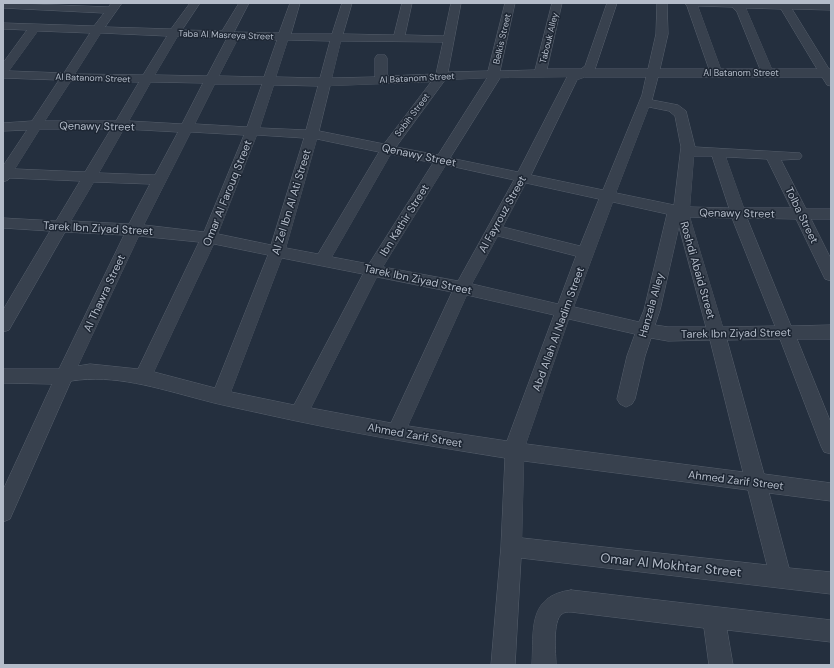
<svg xmlns="http://www.w3.org/2000/svg" width="834" height="668" viewBox="0 0 834 668" font-family="'DM Sans',sans-serif">
<style>
.lines{fill:none;stroke-linecap:round;stroke-linejoin:round}
.minor-casing{stroke:#565f6c;stroke-width:1}
.minor{fill:#38414e;fill-rule:evenodd}
.labels{text-anchor:middle;dominant-baseline:central;stroke-width:3;stroke-linejoin:round;paint-order:stroke}
.far-street-label{font-size:9px;fill:#b4bcc9;stroke:#1d2633}
.street-label{font-size:11px;fill:#b4bcc9;stroke:#1d2633}
.near-street-label{font-size:13px;fill:#b4bcc9;stroke:#1d2633}
</style>
<rect width="100%" height="100%" fill="#242f3e"/>
<g class="lines">
<defs>
<g id="minor">
<path d="M3,3L109,7L111,3H122L105,27L171,29L190,3H200L182,30L222,31L239,3H249L234,32L279,33L290,3H300L291,34H332L342,3H352L343,34L394,35L402,3H412L405,35L444,36L451,3H461L448,72L488,71L505,3H515L500,71L535,70L552,3H562L547,69H581L585,66L607,3H617L595,69H648L656,34L657,3H667L668,34L660,69H709L687,6L684,3L831,4V10L792,9L829,69H831V86L827,85L822,77H658L652,100L678,105L686,111L695,147L800,153L802,156L800,159L781,160L806,209H831V219H811L831,259V281L825,279L796,219L747,218L791,326L831,325V339H797L831,423V454L824,452L821,446L780,339L727,340L764,474L831,483V501L769,493L789,568L831,572V594L521,558L515,665H491L501,547L505,458C424,445 344,432 264,414C242,409 220,405 199,399C157,388 114,374 71,381L10,519L3,522V490L52,384L3,383V369H59L124,235L65,232L9,330L3,332V310L50,231L3,228V218L56,221L80,181L10,178L8,180L3,182V166L27,130L3,131V123L32,121L59,80L3,78V63L27,30L3,29V23L94,26L104,13L3,8ZM698,6L732,7L737,12L760,69H721ZM746,8L781,9L817,69H772ZM38,31L90,33L64,73L9,71ZM101,33L167,36L143,75L75,74ZM178,36L227,38L207,76L155,75ZM238,39L277,40L264,77L219,76ZM288,40L330,41L320,78L276,77ZM341,41L443,42L436,74L387,76V58L385,55H377L375,58V77L332,78ZM567,77L518,172L450,158L500,78ZM585,77H646L642,95L603,190L531,175L577,80ZM487,78L438,155L396,147L445,80ZM71,81L139,82L116,121H45ZM151,82L203,83L182,124L129,121ZM431,82L384,144L319,131L330,86ZM215,84H262L247,127L195,124ZM274,85L318,86L306,130L260,128ZM649,107L669,111L675,116L681,147L674,205L616,193ZM40,129H111L85,172L15,169ZM124,129L178,132L155,175L99,173ZM191,132L244,135L204,232L144,225ZM257,135L304,138L271,245L218,234ZM317,139L379,152L318,254L286,248ZM391,154L433,163L369,264L332,257ZM694,156H712L729,208L690,207ZM726,157L767,159L791,208H744ZM446,165L514,180L458,281L383,267ZM94,182L150,184L129,224L71,221ZM526,183L599,199L580,246L503,227ZM613,202L667,214L644,310L639,322L574,307ZM690,217L732,218L775,326L723,327ZM679,227L706,327H668L655,325L660,310ZM139,236L199,242L138,369L90,364L78,366ZM498,236L576,256L558,304L472,284ZM214,244L268,255L215,388L154,372ZM282,258L363,274L294,405L231,392ZM377,277L452,292L391,423L311,408ZM467,295L554,315L507,441L408,426ZM569,319L635,334L627,356L617,399L620,404L626,407L632,404L635,399L645,356L651,338L668,341L710,340L743,472L526,444ZM524,461L748,490L767,565L522,538Z"/>
<path d="M571,590L831,620V642L727,630L733,665H709L704,628L571,612C568,612 564,612 562,614C552,621 556,654 556,665H532C534,630 527,596 571,590Z"/>
</g>
</defs>
<use href="#minor" class="minor-casing"/>
<use href="#minor" class="minor"/>
</g>
<g class="labels">
<g class="far-street-label">
<text transform="translate(226 35) rotate(2)">Taba Al Masreya Street</text>
<text transform="translate(549 38) rotate(-76)">Tabouk Alley</text>
<text transform="translate(502 39) rotate(-77)">Belkis Street</text>
<text x="741" y="73">Al Batanom Street</text>
<text transform="translate(93 78) rotate(2)">Al Batanom Street</text>
<text transform="translate(417 78) rotate(-3)">Al Batanom Street</text>
<text transform="translate(412 115) rotate(-53)">Sobih Street</text>
</g>
<g class="street-label">
<text transform="translate(97 126) rotate(1)">Qenawy Street</text>
<text transform="translate(419 155) rotate(12)">Qenawy Street</text>
<text transform="translate(227 193) rotate(-68)">Omar Al Farouq Street</text>
<text transform="translate(291 202) rotate(-73)">Al Zel Ibn Al Ati Street</text>
<text transform="translate(737 213) rotate(1)">Qenawy Street</text>
<text transform="translate(502 214) rotate(-61)">Al Fayrouz Street</text>
<text transform="translate(802 215) rotate(64)">Tolba Street</text>
<text transform="translate(404 220) rotate(-58)">Ibn Kathir Street</text>
<text transform="translate(98 228) rotate(3)">Tarek Ibn Ziyad Street</text>
<text transform="translate(698 270) rotate(74)">Roshdi Abaid Street</text>
<text transform="translate(418 279) rotate(12)">Tarek Ibn Ziyad Street</text>
<text transform="translate(104 293) rotate(-65)">Al Thawra Street</text>
<text transform="translate(651 305) rotate(-74)">Hanzala Alley</text>
<text transform="translate(558 329) rotate(-70)">Abd Allah Al Nadim Street</text>
<text transform="translate(736 333) rotate(-1)">Tarek Ibn Ziyad Street</text>
<text transform="translate(415 435) rotate(10)">Ahmed Zarif Street</text>
<text transform="translate(736 480) rotate(7)">Ahmed Zarif Street</text>
</g>
<g class="near-street-label">
<text transform="translate(671 565) rotate(6)">Omar Al Mokhtar Street</text>
</g>
</g>
<rect width="834" height="668" fill="none" stroke="#b4bcc9" stroke-width="8"/>
</svg>
